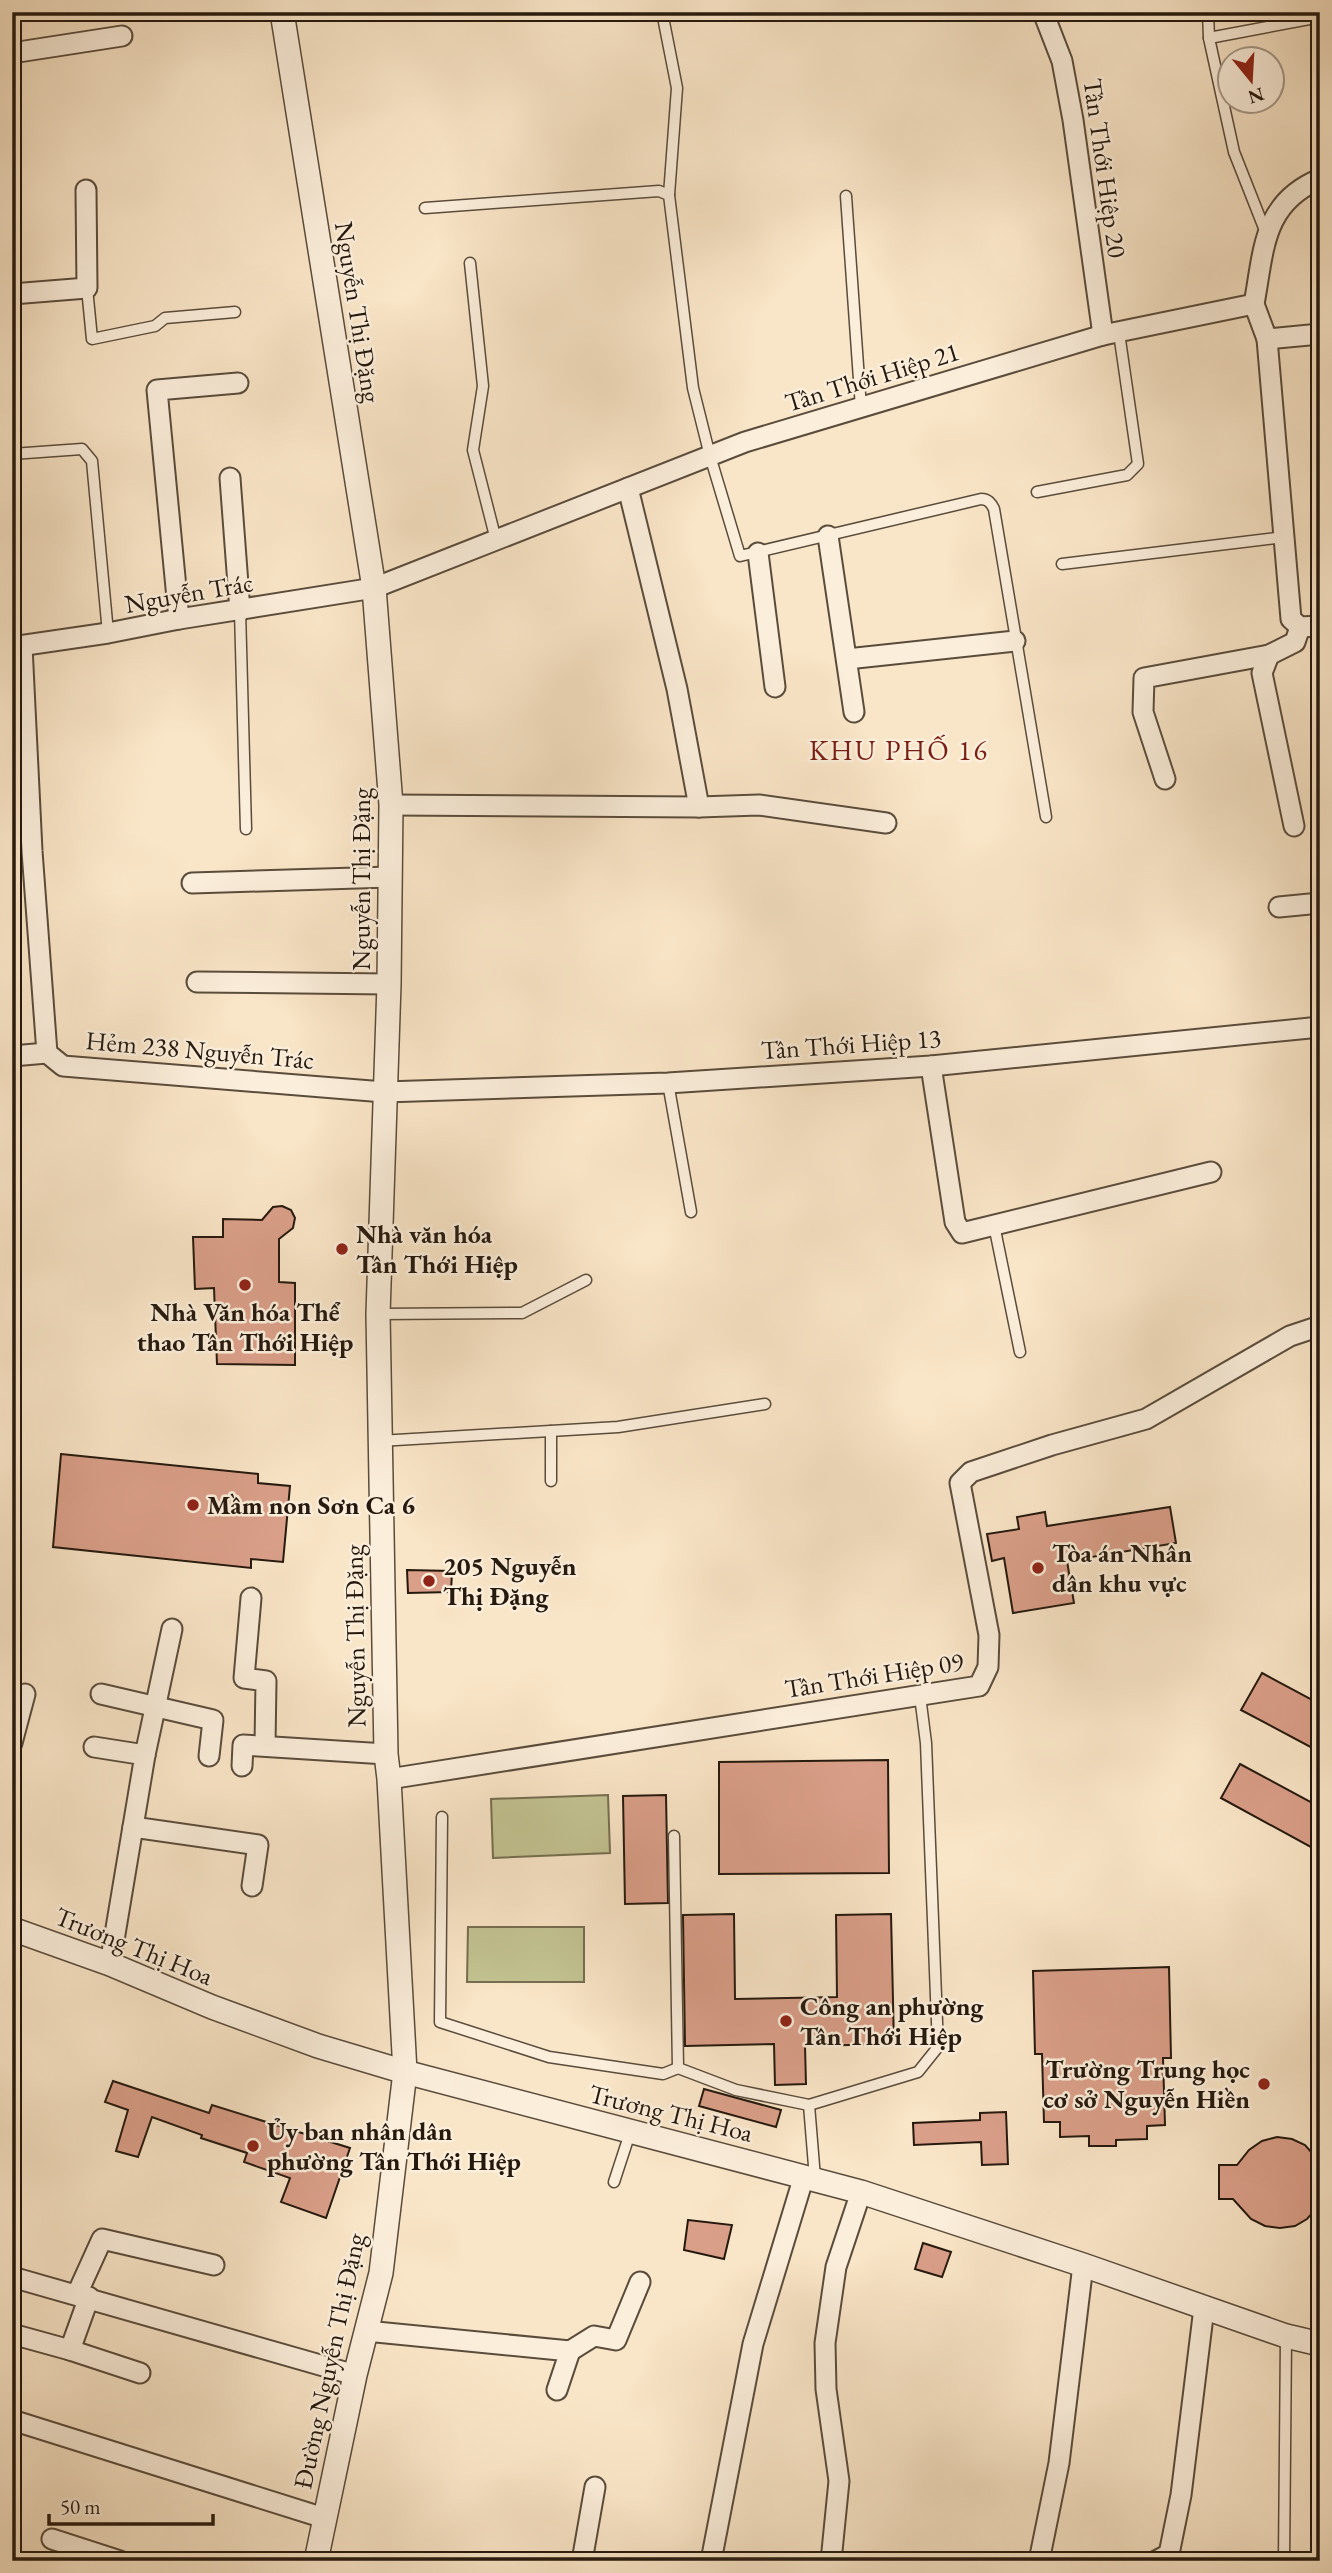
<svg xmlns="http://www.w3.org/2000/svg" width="1332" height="2573" viewBox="0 0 1332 2573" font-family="'EB Garamond',serif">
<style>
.green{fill:#c3c392;stroke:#746e50;stroke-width:2}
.building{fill:#da9f89;stroke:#25190e;stroke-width:2}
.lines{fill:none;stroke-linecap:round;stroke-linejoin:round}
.service-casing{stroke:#5a4c3c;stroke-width:13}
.minor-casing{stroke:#5a4c3c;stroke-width:23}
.tertiary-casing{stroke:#5a4c3c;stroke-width:26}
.service{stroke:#fbeedb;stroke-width:10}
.minor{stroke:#fbeedb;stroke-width:19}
.tertiary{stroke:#fbeedb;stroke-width:23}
.poi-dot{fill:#8f2418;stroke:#fbeedb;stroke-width:2.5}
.labels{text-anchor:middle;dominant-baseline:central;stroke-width:5;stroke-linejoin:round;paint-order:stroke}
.street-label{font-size:26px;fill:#25190e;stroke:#fbeedb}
.poi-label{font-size:26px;font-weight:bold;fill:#25190e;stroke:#fbeedb;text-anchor:start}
.neighbourhood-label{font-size:28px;letter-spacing:2px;fill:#7a1f14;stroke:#fbeedb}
</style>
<rect width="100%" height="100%" fill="#f9e5c7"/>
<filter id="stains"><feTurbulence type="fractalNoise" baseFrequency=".00286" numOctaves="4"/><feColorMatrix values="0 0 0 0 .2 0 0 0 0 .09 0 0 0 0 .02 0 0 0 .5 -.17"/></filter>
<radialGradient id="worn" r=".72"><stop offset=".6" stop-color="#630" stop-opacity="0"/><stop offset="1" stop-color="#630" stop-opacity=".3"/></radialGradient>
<g class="green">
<polygon points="608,1795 610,1853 493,1858 491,1799"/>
<polygon points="468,1927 584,1927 584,1982 467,1982"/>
</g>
<g class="building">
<polygon points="282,1206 291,1210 295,1218 293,1228 279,1239 279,1282 295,1283 295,1365 217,1364 214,1288 195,1289 193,1237 223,1237 223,1219 262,1220 273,1207"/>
<polygon points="61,1454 258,1474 258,1483 290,1486 283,1562 251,1559 251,1568 53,1547"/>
<polygon points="1170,1507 1176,1543 1067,1561 1074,1603 1013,1613 1004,1558 992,1561 987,1534 1019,1529 1017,1517 1045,1512 1047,1526"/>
<polygon points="407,1570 452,1571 451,1592 408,1593"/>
<polygon points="1262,1673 1320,1704 1320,1752 1241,1710"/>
<polygon points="888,1760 889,1873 719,1874 719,1762"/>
<polygon points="1240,1764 1320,1807 1320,1852 1221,1798"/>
<polygon points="666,1795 668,1903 625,1904 623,1796"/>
<polygon points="734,1914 735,1999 837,1997 836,1915 891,1914 894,2044 805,2046 806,2084 775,2085 774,2044 685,2046 683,1915"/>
<polygon points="1169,1967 1171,2058 1163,2058 1165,2125 1147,2126 1147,2139 1116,2140 1116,2146 1089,2146 1089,2136 1060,2137 1060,2122 1044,2122 1042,2054 1035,2054 1033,1971"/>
<polygon points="113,2081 209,2113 212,2105 350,2148 326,2218 281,2202 290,2178 244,2162 247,2153 201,2138 202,2135 152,2117 138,2157 116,2151 128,2110 105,2102"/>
<polygon points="704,2089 781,2110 776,2127 699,2106"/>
<polygon points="1006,2112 1008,2164 982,2165 981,2142 914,2145 913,2123 980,2120 980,2113"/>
<polygon points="1277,2137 1292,2139 1305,2145 1320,2162 1320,2203 1317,2208 1307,2219 1295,2226 1280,2228 1265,2226 1251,2219 1233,2199 1219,2199 1219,2165 1237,2165 1249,2150 1262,2141"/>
<polygon points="688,2220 732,2225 724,2259 684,2250"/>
<polygon points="923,2243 951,2252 942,2277 915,2269"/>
</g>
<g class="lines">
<defs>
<g id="service">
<polyline points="662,12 677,88 669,195"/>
<polyline points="1208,12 1209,38"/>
<polyline points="846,196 861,408"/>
<path d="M425,208L659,191L669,195L693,388L710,456L740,556L981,499C988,499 991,503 994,509C1012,612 1028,715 1046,817"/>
<polyline points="1266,233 1234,152 1209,38 1320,17"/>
<polyline points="470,263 483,386 473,450 496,540"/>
<polyline points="87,288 92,339 155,326 165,318 235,312"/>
<polyline points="12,454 82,449 92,461 108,633"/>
<polyline points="1037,492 1127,475 1138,464 1119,333"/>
<polyline points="1062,564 1284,537"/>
<polyline points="240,611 246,829"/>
<polyline points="668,1083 691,1212"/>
<polyline points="994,1225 1020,1352"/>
<polyline points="378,1314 522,1313 586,1280"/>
<polyline points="551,1431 551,1481"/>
<polyline points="379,1441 618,1427 765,1404"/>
<polyline points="442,1817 440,2022 549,2057 663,2074 678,2068"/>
<polyline points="674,1836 678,2068 736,2090 809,2105"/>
<polyline points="815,2178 809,2105 918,2072 938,2047 926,1743 920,1696"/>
<polyline points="614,2182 630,2133"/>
<polyline points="1284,2561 1286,2337"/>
</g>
<g id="minor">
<polyline points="1043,12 1062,61 1073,120 1103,335"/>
<polyline points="12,53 122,36"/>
<polyline points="12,294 87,288 86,190"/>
<polyline points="1254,304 1267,339 1320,334"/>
<polyline points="1267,339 1291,619 1300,627 1320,626"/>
<polyline points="230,478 240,611"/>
<polyline points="628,488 677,689 699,807"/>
<polyline points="828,536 854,712"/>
<polyline points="758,553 775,687"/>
<polyline points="179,619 157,390 238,383"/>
<polyline points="22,646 32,851 47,1053 63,1066 384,1092 668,1083 931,1066 1320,1027"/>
<path d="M12,647L108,633L179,619L374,588L745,442L1103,335L1254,304C1264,251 1262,203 1320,179"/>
<polyline points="1269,655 1262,673 1294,826"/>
<polyline points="847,659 1015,641"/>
<polyline points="1165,779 1143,712 1144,678 1269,655 1295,642 1300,627"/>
<polyline points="391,805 699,807 759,805 886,823"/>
<polyline points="192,883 390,877"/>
<polyline points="1279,907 1320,903"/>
<polyline points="197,982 389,984"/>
<polyline points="12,1056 47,1053"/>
<polyline points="931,1066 955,1222 962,1233 1211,1172"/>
<polyline points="251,1598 244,1678 266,1681 265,1745"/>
<polyline points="101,1694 213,1720 209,1756"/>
<polyline points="12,1743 25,1694"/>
<polyline points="94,1747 145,1755 110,1964"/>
<polyline points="145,1755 172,1629"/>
<polyline points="242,1766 243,1745 386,1754"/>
<polyline points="389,1779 979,1686 988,1667 989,1635 960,1483 971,1472 1052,1445 1146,1419 1290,1336 1320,1326"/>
<polyline points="133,1827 258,1845 252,1886"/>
<polyline points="12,2277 355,2375"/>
<polyline points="77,2294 102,2239 214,2265"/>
<polyline points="366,2331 570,2351 557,2390"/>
<polyline points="12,2334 70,2350 89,2297"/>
<polyline points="70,2350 140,2373"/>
<polyline points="570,2351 594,2336 616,2340 640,2282"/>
<polyline points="12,2420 324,2518"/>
<polyline points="52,2539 120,2561"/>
<polyline points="582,2561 595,2487"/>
<polyline points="711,2561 753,2344 804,2176"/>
<polyline points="831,2561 839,2481 826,2389 825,2343 836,2267 861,2192"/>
<polyline points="1039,2561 1059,2463 1083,2265"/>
<polyline points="1156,2561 1169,2554 1181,2495 1204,2308"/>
</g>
<g id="tertiary">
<polyline points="282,12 374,588 391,805 389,984 378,1314 386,1754 389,1779 405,2072 381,2273 355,2375 316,2561"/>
<polyline points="12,1929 110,1964 212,2007 318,2046 405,2072 861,2192 1083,2265 1286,2336 1320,2344"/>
</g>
</defs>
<use href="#service" class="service-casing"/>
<use href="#minor" class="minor-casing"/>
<use href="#tertiary" class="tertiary-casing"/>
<use href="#service" class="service"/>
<use href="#minor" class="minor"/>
<use href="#tertiary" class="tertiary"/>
</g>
<g class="poi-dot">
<circle cx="342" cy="1249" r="7"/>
<circle cx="245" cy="1285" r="7"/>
<circle cx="193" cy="1505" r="7"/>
<circle cx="1038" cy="1568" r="7"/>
<circle cx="429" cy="1581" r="7"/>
<circle cx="786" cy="2021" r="7"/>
<circle cx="1264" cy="2084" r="7"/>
<circle cx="253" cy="2146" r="7"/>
</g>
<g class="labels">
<g class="street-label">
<text transform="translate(1105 168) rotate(82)">Tân Thới Hiệp 20</text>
<text transform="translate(358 312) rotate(81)">Nguyễn Thị Đặng</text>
<text transform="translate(872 377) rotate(-17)">Tân Thới Hiệp 21</text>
<text transform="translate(189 593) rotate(-10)">Nguyễn Trác</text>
<text transform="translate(361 879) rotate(-90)">Nguyễn Thị Đặng</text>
<text transform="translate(851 1044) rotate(-4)">Tân Thới Hiệp 13</text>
<text transform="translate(200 1050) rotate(5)">Hẻm 238 Nguyễn Trác</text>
<text transform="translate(355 1636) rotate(-91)">Nguyễn Thị Đặng</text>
<text transform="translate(874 1675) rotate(-9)">Tân Thới Hiệp 09</text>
<text transform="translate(134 1946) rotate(22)">Trương Thị Hoa</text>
<text transform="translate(671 2113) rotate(14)">Trương Thị Hoa</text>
<text transform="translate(329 2361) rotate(-78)">Đường Nguyễn Thị Đặng</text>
</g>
<g class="poi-label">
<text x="356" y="1234">Nhà văn hóa<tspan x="356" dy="30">Tân Thới Hiệp</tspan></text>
<text x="245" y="1312" text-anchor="middle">Nhà Văn hóa Thể<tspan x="245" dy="30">thao Tân Thới Hiệp</tspan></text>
<text x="207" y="1505">Mầm non Sơn Ca 6</text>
<text x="1052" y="1553">Tòa án Nhân<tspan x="1052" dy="30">dân khu vực</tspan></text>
<text x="443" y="1566">205 Nguyễn<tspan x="443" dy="30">Thị Đặng</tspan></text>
<text x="800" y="2006">Công an phường<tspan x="800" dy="30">Tân Thới Hiệp</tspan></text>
<text x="1250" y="2069" text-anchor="end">Trường Trung học<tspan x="1250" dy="30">cơ sở Nguyễn Hiền</tspan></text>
<text x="267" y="2131">Ủy ban nhân dân<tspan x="267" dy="30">phường Tân Thới Hiệp</tspan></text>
</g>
<g class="neighbourhood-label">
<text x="899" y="750">KHU PHỐ 16</text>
</g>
</g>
<rect width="1332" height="2573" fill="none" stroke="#f9e5c7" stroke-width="42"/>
<rect x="14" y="14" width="1304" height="2545" fill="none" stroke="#25190e" stroke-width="3.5"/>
<rect x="21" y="21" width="1290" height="2531" fill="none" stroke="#25190e" stroke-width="2"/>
<g transform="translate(1251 80) rotate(162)"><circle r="33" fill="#fbeedb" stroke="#a59989" stroke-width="2"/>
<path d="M0-5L12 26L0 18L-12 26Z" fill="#8f2418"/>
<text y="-10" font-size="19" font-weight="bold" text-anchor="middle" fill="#25190e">N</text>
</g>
<path d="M49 2514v10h164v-10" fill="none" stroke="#25190e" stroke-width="3.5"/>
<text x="60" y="2514" font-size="21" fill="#25190e" stroke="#fbeedb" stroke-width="5" paint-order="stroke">50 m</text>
<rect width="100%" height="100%" filter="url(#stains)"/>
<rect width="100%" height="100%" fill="url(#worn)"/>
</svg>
